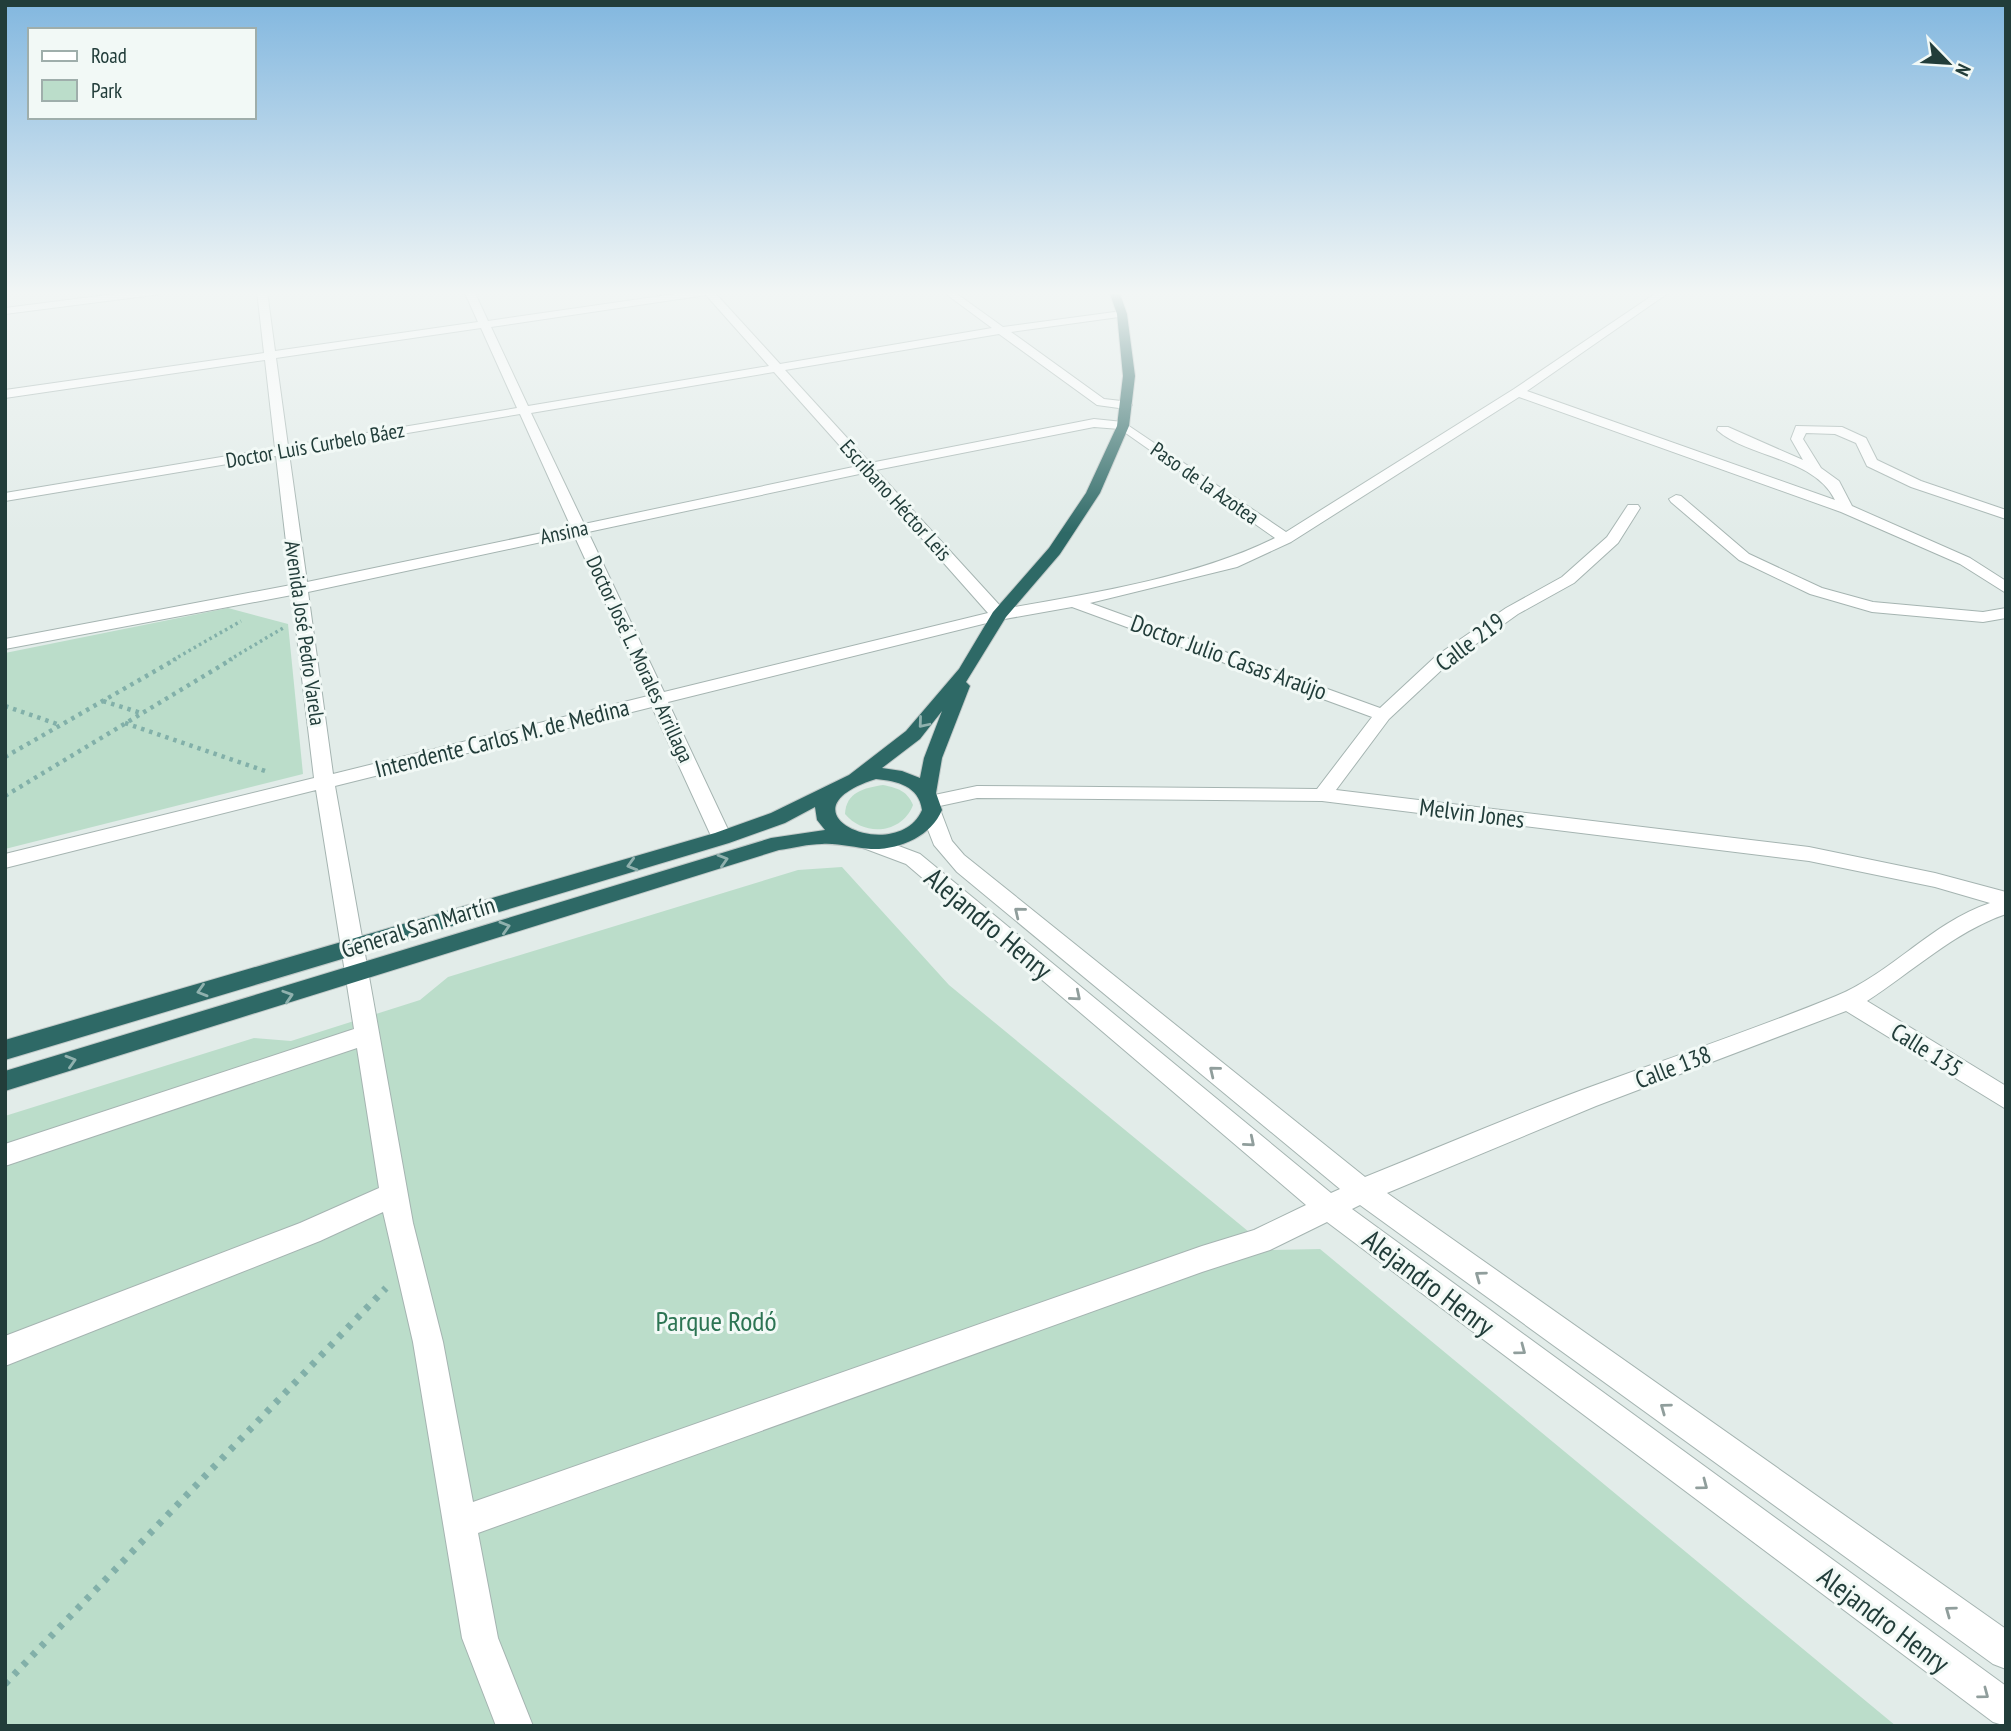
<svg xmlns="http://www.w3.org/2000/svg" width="2011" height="1731" viewBox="0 0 2011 1731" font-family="'PT Sans Narrow',sans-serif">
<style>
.green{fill:#bbddca}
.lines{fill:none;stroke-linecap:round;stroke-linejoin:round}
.minor-casing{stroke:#a5b4b1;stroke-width:2}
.highway-casing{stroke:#c1c9c8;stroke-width:2}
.path-far2{stroke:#82b0a9;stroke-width:3.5;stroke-dasharray:2.5 3.5;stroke-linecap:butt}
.path-far1{stroke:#82b0a9;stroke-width:4.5;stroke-dasharray:3.5 5;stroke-linecap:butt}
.path{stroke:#82b0a9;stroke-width:7;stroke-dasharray:5 8;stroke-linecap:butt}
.minor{fill:#fff;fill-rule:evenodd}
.highway{fill:#2e6966;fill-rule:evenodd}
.oneway{stroke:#90b1ae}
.oneway2{stroke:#909e9c}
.labels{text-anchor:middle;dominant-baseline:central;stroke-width:6;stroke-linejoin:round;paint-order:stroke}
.far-street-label{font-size:21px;fill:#223d3a;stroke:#f2f9f6}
.street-label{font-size:24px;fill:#223d3a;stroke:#f2f9f6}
.near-street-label{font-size:28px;fill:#223d3a;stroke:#f2f9f6}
.near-park-label{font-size:28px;fill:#2c7453;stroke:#f2f9f6}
</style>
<rect width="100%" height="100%" fill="#e2ece9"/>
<g class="green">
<polygon points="228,608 288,624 303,774 5,849 5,653"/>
<path d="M883,785C898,788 907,791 913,805C902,834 864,837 845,814C846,792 864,788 883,785Z"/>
<polygon points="842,867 949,985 1260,1241 1272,1250 1320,1249 1896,1726 5,1726 5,1116 254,1038 291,1041 420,1000 448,977 798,870"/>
</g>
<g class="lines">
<defs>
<g id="minor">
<polygon points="138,291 166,291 161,294 5,314 5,308"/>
<path d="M257,291H267L275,351L478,322L464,291H474L488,321L696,291H721L716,294L780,364L992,328L942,291H953L1003,327L1122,311L1126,312V316L1011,332L1104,399L1130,402L1132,405L1126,409L1097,405L999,334L785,370L870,463L1094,419L1123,422L1286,532L1514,389L1659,291H1671L1527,391L1835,500C1814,457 1748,458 1717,430L1718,427H1728L1803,460L1791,439L1796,426L1842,427L1866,438L1877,460L1921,481L2006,510V519L1911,487L1867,466L1856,443L1835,434L1806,433L1803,439L1821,468L1839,481L1852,506L1970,558L2006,581V593L1960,564L1841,512L1519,397L1291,542L1237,567L1090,603L1380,708L1436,656L1506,608L1562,577L1607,537L1628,505H1638L1640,508L1618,543L1574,583L1518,614L1448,664L1389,719L1336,790L1809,847L1935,873L2006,892V914C1954,932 1912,972 1867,1001L2006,1086V1109L1846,1011L1596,1106L1387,1193L2006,1629V1669L1993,1664L1360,1205L1352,1209L2006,1686V1726L1993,1722L1327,1222L1270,1250L1202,1272L478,1533L498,1638L533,1726H496L462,1638L413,1342L383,1212L320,1241L5,1366V1336L300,1223L379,1188L357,1048L5,1166V1144L354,1029L316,790L5,868V854L314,778L292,595L5,649V639L291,585L276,456L5,501V493L275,448L265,360L5,398V390L264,353ZM706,295L769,366L528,406L491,327ZM481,328L517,408L288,446L276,358ZM774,372L858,466L584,524L531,413ZM520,414L571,527L307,582L289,453ZM1094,427L1120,429L1275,538C1197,577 1089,594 1003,609L876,470ZM864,473L988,613L664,692L588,532ZM574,535L648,696L333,774L308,592ZM1072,607L1372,717L1317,789L977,786L925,797L922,801L928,806L921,812L934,845L957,872L1340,1189L1331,1193L920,854L872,836H858L855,841L858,846L906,864L1306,1205L1254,1230L1202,1246L473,1502L443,1342L413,1223L335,786L652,707L712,838L715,843H729L732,838L668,702L999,620ZM977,798L1322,801L1809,861L1935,887L1990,903C1931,923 1892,973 1836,996C1753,1030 1667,1059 1582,1090C1509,1117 1437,1148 1365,1177L964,855L952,841L941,812L935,807Z"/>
<polygon points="1676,495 1681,496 1749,554 1822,588 1873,602 1983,612 2006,608 2006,618 1983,622 1872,612 1810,594 1739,560 1671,502 1669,499"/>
</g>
<path id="highway" d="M1109,291H1119L1127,314L1135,376L1129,426L1100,493L1060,554L1006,617L966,682L970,686L942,758L936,793L942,810C931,836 900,850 871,849C855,848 839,843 822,844C808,844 794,848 779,850L5,1091V1071L771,838L825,830L817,820L815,807L785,823L729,843L5,1060V1040L715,833L771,813L849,775L906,731L959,669L993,612L1049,548L1086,493L1117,426L1123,376L1117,314ZM942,711L924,758L920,778L902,771L882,768L920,739ZM876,779C897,781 919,786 922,810C897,867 772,812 876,779Z"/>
</defs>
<use href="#minor" class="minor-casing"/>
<use href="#highway" class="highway-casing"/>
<g class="path-far2">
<polyline points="173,660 241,621"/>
<polyline points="229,660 283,628"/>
</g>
<g class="path-far1">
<polyline points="103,701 141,713"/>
<polyline points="5,706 60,725"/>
<polyline points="125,723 268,772"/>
<polyline points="5,757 176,659"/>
<polyline points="5,796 232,659"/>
</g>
<polyline class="path" points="5,1684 386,1288"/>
<use href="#minor" class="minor"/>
<use href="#highway" class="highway"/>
</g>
<defs><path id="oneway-chevron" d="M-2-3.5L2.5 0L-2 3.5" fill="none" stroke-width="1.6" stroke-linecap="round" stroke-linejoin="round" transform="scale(1.75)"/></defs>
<g class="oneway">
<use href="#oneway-chevron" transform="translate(923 723) rotate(130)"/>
<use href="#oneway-chevron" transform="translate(723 860) rotate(-17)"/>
<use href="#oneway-chevron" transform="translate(632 865) rotate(164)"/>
<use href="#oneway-chevron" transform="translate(505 927) rotate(-17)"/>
<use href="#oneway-chevron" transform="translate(202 991) rotate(163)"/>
<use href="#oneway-chevron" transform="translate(288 996) rotate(-18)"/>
<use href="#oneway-chevron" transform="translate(71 1061) rotate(-17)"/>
</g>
<g class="oneway2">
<use href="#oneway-chevron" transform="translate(1019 912) rotate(-141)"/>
<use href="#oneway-chevron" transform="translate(1076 996) rotate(40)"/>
<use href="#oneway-chevron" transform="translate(1214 1071) rotate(-141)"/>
<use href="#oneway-chevron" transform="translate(1250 1142) rotate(40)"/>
<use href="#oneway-chevron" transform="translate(1480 1276) rotate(-144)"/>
<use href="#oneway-chevron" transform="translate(1521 1350) rotate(37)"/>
<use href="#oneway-chevron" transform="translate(1665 1408) rotate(-144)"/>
<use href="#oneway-chevron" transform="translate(1703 1485) rotate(37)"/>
<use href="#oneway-chevron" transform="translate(1950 1611) rotate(-144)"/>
<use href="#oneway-chevron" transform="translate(1984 1694) rotate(37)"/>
</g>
<linearGradient id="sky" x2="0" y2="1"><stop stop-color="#82b7df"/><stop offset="0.55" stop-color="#f2f6f5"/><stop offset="1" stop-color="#f2f6f5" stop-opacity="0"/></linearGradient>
<rect width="2011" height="533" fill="url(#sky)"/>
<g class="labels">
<g class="far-street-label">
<text transform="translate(315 445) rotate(-10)">Doctor Luis Curbelo Báez</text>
<text transform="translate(1205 483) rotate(35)">Paso de la Azotea</text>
<text transform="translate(896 500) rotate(48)">Escribano Héctor Leis</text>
<text transform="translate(564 532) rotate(-12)">Ansina</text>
<text transform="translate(305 633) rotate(82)">Avenida José Pedro Varela</text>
<text transform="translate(640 659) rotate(65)">Doctor José L. Morales Arrillaga</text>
</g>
<g class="street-label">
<text transform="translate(1470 642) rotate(-37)">Calle 219</text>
<text transform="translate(1229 657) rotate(20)">Doctor Julio Casas Araújo</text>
<text transform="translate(502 738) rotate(-14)">Intendente Carlos M. de Medina</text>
<text transform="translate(1472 813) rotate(7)">Melvin Jones</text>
<text transform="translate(418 927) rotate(-17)">General San Martín</text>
<text transform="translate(1927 1050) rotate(32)">Calle 135</text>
<text transform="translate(1673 1067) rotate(-21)">Calle 138</text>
</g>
<g class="near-street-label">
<text transform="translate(989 923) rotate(40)">Alejandro Henry</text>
<text transform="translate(1429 1282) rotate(37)">Alejandro Henry</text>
<text transform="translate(1884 1619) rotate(37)">Alejandro Henry</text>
</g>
<g class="near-park-label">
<text x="716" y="1320">Parque Rodó</text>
</g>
</g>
<rect width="2011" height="1731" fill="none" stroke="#223d3a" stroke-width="14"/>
<rect x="28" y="28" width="228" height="91" fill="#f2f9f6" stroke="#9faeab" stroke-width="2"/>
<rect x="42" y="51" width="35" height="10" fill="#ffffff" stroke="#9faeab" stroke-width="2"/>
<text x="91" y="63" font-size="21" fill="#223d3a">Road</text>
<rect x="42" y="80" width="35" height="21" fill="#bbddca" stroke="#9faeab" stroke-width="2"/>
<text x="91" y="98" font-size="21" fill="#223d3a">Park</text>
<g transform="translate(1948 63) rotate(115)" stroke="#f2f9f6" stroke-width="5" paint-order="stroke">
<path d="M0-5L12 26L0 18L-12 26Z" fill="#223d3a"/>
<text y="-10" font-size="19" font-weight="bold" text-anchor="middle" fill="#223d3a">N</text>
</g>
</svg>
